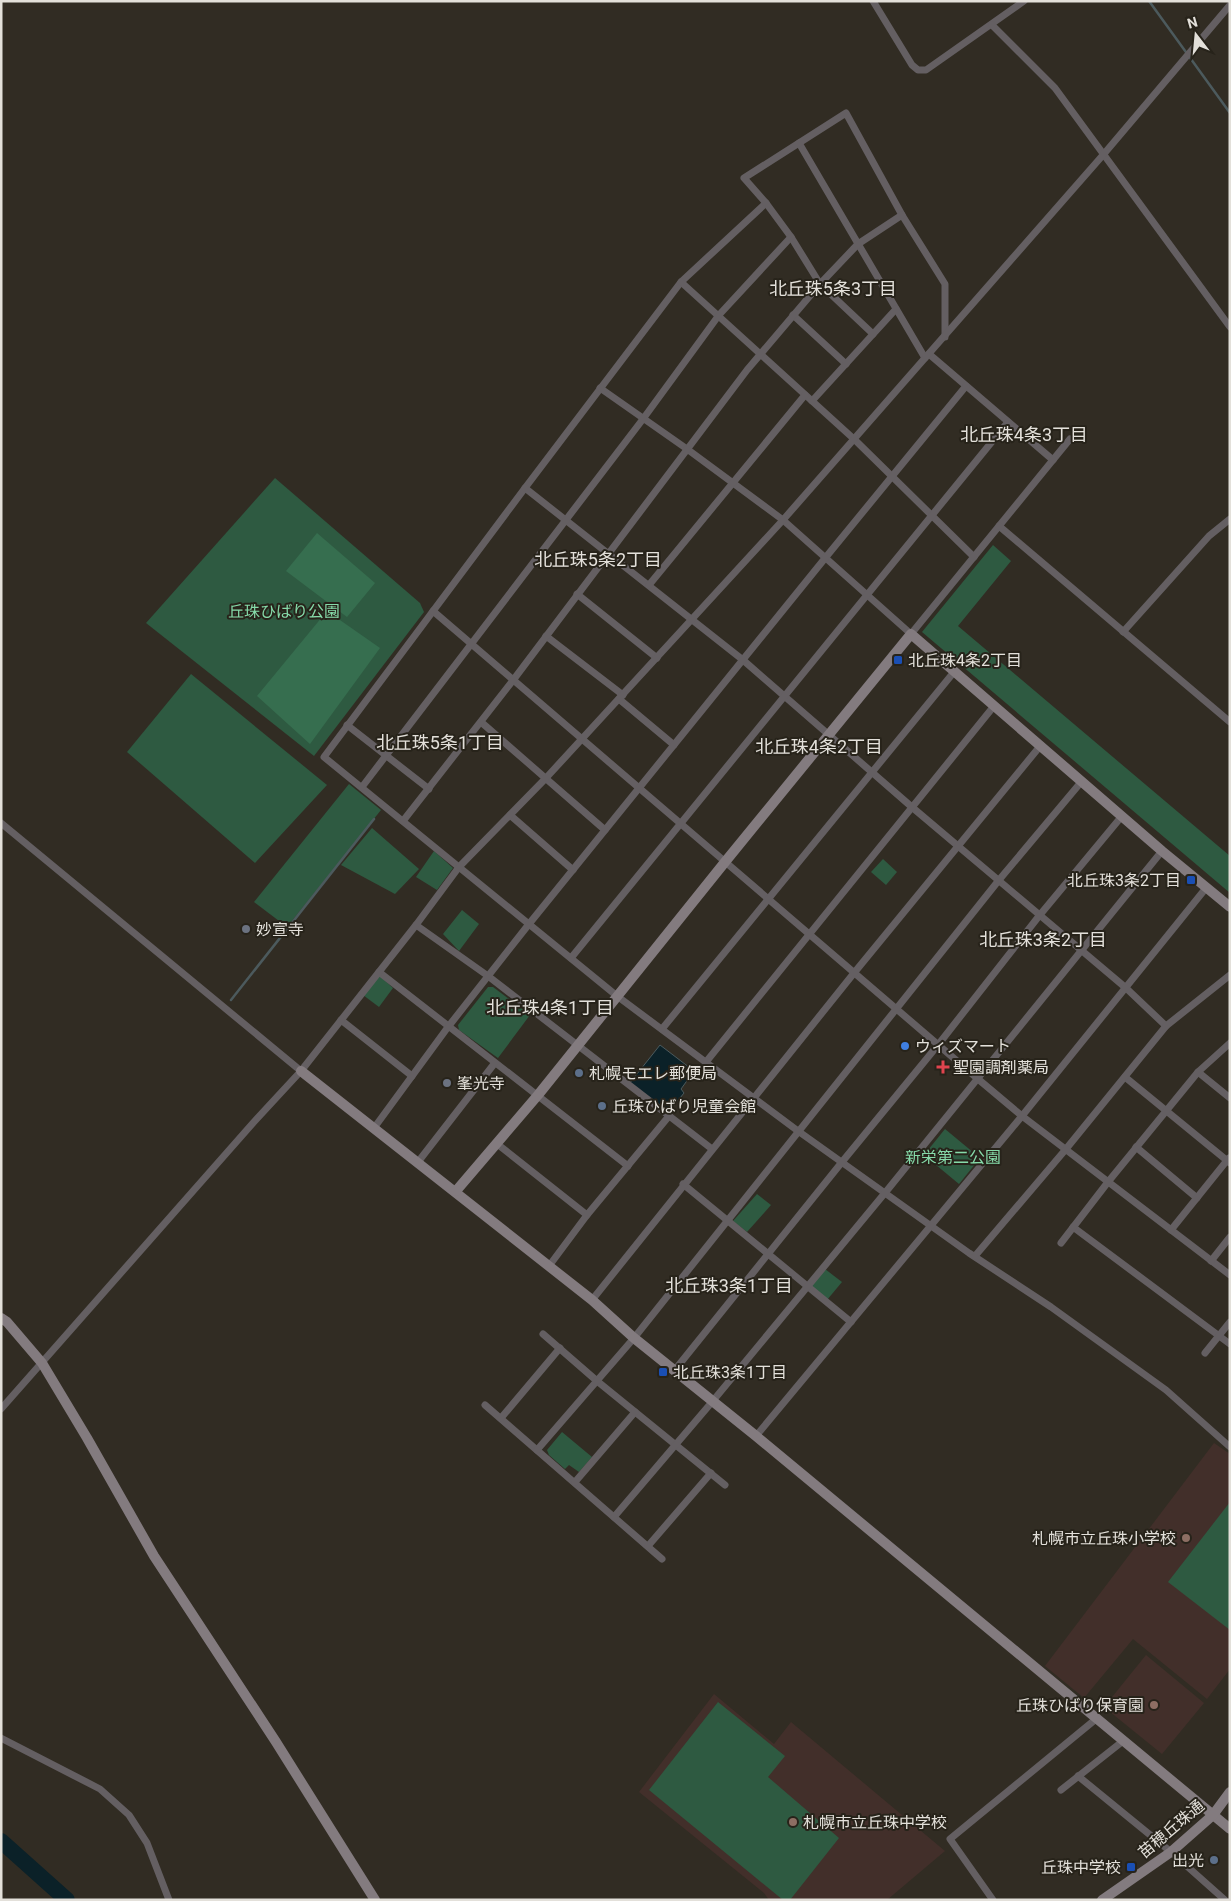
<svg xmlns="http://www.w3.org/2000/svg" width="1231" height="1901" viewBox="0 0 1231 1901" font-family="Roboto,'Noto Sans JP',sans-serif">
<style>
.education{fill:#422f2a}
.green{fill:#2e5a41}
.forest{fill:#366e4f}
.water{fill:#0b2128;stroke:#4c5a5d}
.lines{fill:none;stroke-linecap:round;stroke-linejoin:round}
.stream{stroke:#4c5a5d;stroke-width:2.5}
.river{stroke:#0b2128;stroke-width:16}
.street{stroke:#645f62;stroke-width:7}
.secondary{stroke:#837b7f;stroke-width:10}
.transit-dot{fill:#1a4fb4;stroke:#27231a;stroke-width:2}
.worship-dot{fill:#6b7280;stroke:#27231a;stroke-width:2}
.shop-dot{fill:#3f7fe0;stroke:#27231a;stroke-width:2}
.health-dot{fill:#e0444e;stroke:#27231a;stroke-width:2}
.service-dot{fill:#5c6f8a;stroke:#27231a;stroke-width:2}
.education-dot{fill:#8d6e63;stroke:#27231a;stroke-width:2}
.labels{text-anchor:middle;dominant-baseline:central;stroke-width:4;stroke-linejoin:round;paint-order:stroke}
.park-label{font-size:16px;fill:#86daa9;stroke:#27231a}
.poi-label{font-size:16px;fill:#e3e0da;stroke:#27231a;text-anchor:start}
.street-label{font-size:16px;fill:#e3e0da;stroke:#27231a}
.neighbourhood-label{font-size:18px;fill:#e3e0da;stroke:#27231a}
</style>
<rect width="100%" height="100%" fill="#312c23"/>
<g class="education">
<polygon points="1214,1443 1230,1454 1230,1669 1207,1699 1133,1639 1084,1698 1045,1666"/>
<polygon points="1146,1655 1204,1703 1162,1754 1104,1707"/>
<polygon points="714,1694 774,1744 791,1722 945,1851 887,1900 769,1900 764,1893 639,1792"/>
</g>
<g class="green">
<polygon points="275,478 420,603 424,612 314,756 146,623"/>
<polygon points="993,545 1011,561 958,626 1230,856 1230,893 922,632"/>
<polygon points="191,674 327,785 255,863 127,752"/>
<polygon points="349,784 381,810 287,927 254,902"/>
<polygon points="372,828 419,869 395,894 341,865"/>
<polygon points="434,851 453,868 437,890 416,877"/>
<polygon points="883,859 897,872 886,885 871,872"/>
<polygon points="462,910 479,924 459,951 443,934"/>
<polygon points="379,975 393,988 379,1007 363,995"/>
<polygon points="488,987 493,987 530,1015 498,1058 459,1030 458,1025"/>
<polygon points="945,1129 980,1158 959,1184 924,1155"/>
<polygon points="757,1194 771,1205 747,1232 733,1221"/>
<polygon points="825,1269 842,1282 827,1300 810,1286"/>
<polygon points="562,1432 592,1457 579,1472 569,1465 565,1469 549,1455 547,1450"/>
<polygon points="1230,1502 1230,1630 1168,1582"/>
<polygon points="718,1702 785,1756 768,1777 839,1838 790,1900 783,1900 649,1790"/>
</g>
<g class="forest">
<polygon points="317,533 375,583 347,617 286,571"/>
<polygon points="327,611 380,648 310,744 257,696"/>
</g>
<polygon class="water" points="660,1045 694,1071 681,1089 684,1093 667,1114 629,1084"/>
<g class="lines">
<g class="stream">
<polyline points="1149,1 1230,113"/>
<polyline points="231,1000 374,819"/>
</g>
<polyline class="river" points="1,1841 67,1900"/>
<g class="street">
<polyline points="873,1 912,65 918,70 926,70 1024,1"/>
<polyline points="992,25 1055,88 1230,327"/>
<polyline points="799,143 925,358"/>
<polyline points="766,203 681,282 525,488 324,757 617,996 798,1131 969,1253 1051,1307 1166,1390 1230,1447"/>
<polyline points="681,282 855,440 974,557"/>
<polyline points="793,315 846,364"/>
<polyline points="873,334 820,284 791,237 766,203 744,178 846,113 902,215 945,284 945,337"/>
<polyline points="929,354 1053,460"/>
<polyline points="600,388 687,449 783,520 911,634 1070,439"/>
<polyline points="812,401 896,309"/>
<polyline points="525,488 743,660 913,808 1126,988 1166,1026"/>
<polyline points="999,526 1230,722"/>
<polyline points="649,585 805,395"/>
<polyline points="577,594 657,658"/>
<polyline points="433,611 978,1079 1022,1116 1230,1275"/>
<polyline points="1123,632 1209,536 1230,519"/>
<polyline points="546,636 623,695"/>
<polyline points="619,699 674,745"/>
<polyline points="481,722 605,830"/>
<polyline points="347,725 429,789"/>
<polyline points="362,787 643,419 719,315 791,237"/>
<polyline points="510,815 573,870"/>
<polyline points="403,821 514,679 747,370 820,284 858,244 902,215"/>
<polyline points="1,823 301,1071"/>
<polyline points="416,925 488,976 712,1149"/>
<polyline points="571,958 1008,422"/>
<polyline points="379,972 628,1166"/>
<polyline points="341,1020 412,1076"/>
<polyline points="662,1029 954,672"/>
<polyline points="706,1062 994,706"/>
<polyline points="1198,1072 1230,1098"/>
<polyline points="1125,1077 1230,1163"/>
<polyline points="374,1128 448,1027 529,924 826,557 966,386"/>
<polyline points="496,1143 587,1215"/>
<polyline points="1136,1147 1197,1198"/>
<polyline points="418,1162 494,1064"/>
<polyline points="683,1184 851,1322"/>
<polyline points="1073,1227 1230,1344"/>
<polyline points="1171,1230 1229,1158"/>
<polyline points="1061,1243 1108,1182 1198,1072 1230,1043"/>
<polyline points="975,1256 1066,1149 1166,1026 1230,975"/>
<polyline points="1211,1261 1230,1237"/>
<polyline points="549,1266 587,1215 669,1116"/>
<polyline points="592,1300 854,973 1041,745"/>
<polyline points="543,1334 597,1381 725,1485"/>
<polyline points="1205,1353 1230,1322"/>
<polyline points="674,1371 842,1162 938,1045 1039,916 1122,816"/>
<polyline points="485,1405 662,1559"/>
<polyline points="1,1409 253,1123 301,1071 416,925 459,867 546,778 783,520 1103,155 1230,5"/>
<polyline points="501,1418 560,1348"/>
<polyline points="756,1436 1022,1116 1206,888"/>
<polyline points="537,1450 634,1338 999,880 1082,781"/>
<polyline points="575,1482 635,1412"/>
<polyline points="614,1517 712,1402 889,1188 1162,851"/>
<polyline points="648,1546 711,1473"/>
<polyline points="1,1738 100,1789 129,1815 147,1843 169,1900"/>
<polyline points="1078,1776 1171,1852 1225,1900"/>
<polyline points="1061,1790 1123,1741"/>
<polyline points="993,1900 950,1839 1096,1719"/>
</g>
<g class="secondary">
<polyline points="301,1071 592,1300 634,1338 756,1436 1230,1829"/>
<polyline points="456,1191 538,1095 725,862 911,634 1162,851 1230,907"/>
<polyline points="1,1318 7,1322 42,1363 87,1438 154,1556 276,1742 375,1900"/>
<polyline points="1102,1900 1171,1852 1213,1815 1230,1792"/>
</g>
</g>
<g class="transit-dot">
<rect x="893" y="655" width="10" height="10" rx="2.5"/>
<rect x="1186" y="875" width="10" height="10" rx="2.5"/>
<rect x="658" y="1367" width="10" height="10" rx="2.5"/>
<rect x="1126" y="1862" width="10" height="10" rx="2.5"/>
</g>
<g class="worship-dot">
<circle cx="246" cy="929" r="5"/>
<circle cx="447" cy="1083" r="5"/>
</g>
<circle class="shop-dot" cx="905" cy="1046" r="5"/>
<path class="health-dot" d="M940.5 1059.5h5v5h5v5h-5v5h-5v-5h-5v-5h5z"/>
<g class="service-dot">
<circle cx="579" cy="1073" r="5"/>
<circle cx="602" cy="1106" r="5"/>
<circle cx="1214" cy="1860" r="5"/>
</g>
<g class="education-dot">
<circle cx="1186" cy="1538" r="5"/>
<circle cx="1154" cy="1705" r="5"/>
<circle cx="793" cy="1822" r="5"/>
</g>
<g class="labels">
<g class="park-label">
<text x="284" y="611">丘珠ひばり公園</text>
<text x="953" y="1157">新栄第二公園</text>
</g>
<g class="poi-label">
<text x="908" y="660">北丘珠4条2丁目</text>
<text x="1181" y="880" text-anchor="end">北丘珠3条2丁目</text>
<text x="256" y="929">妙宣寺</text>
<text x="915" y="1046">ウィズマート</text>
<text x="953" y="1067">聖園調剤薬局</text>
<text x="589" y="1073">札幌モエレ郵便局</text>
<text x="457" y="1083">峯光寺</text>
<text x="612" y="1106">丘珠ひばり児童会館</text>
<text x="673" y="1372">北丘珠3条1丁目</text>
<text x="1176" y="1538" text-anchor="end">札幌市立丘珠小学校</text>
<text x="1144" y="1705" text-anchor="end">丘珠ひばり保育園</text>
<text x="803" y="1822">札幌市立丘珠中学校</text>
<text x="1204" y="1860" text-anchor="end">出光</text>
<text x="1121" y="1867" text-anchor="end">丘珠中学校</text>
</g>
<g class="street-label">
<text transform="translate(1171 1829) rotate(-40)">苗穂丘珠通</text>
</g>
<g class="neighbourhood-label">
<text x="833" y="288">北丘珠5条3丁目</text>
<text x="1024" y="434">北丘珠4条3丁目</text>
<text x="598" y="559">北丘珠5条2丁目</text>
<text x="440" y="742">北丘珠5条1丁目</text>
<text x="819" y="746">北丘珠4条2丁目</text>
<text x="1043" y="939">北丘珠3条2丁目</text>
<text x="550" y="1007">北丘珠4条1丁目</text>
<text x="729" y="1285">北丘珠3条1丁目</text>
</g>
</g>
<rect width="1231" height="1901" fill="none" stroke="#e3e0da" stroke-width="5"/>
<g transform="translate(1196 35) rotate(344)" stroke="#27231a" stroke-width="4" paint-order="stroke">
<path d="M0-4L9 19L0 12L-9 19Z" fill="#e3e0da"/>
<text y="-8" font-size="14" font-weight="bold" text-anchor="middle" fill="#e3e0da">N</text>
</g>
</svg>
